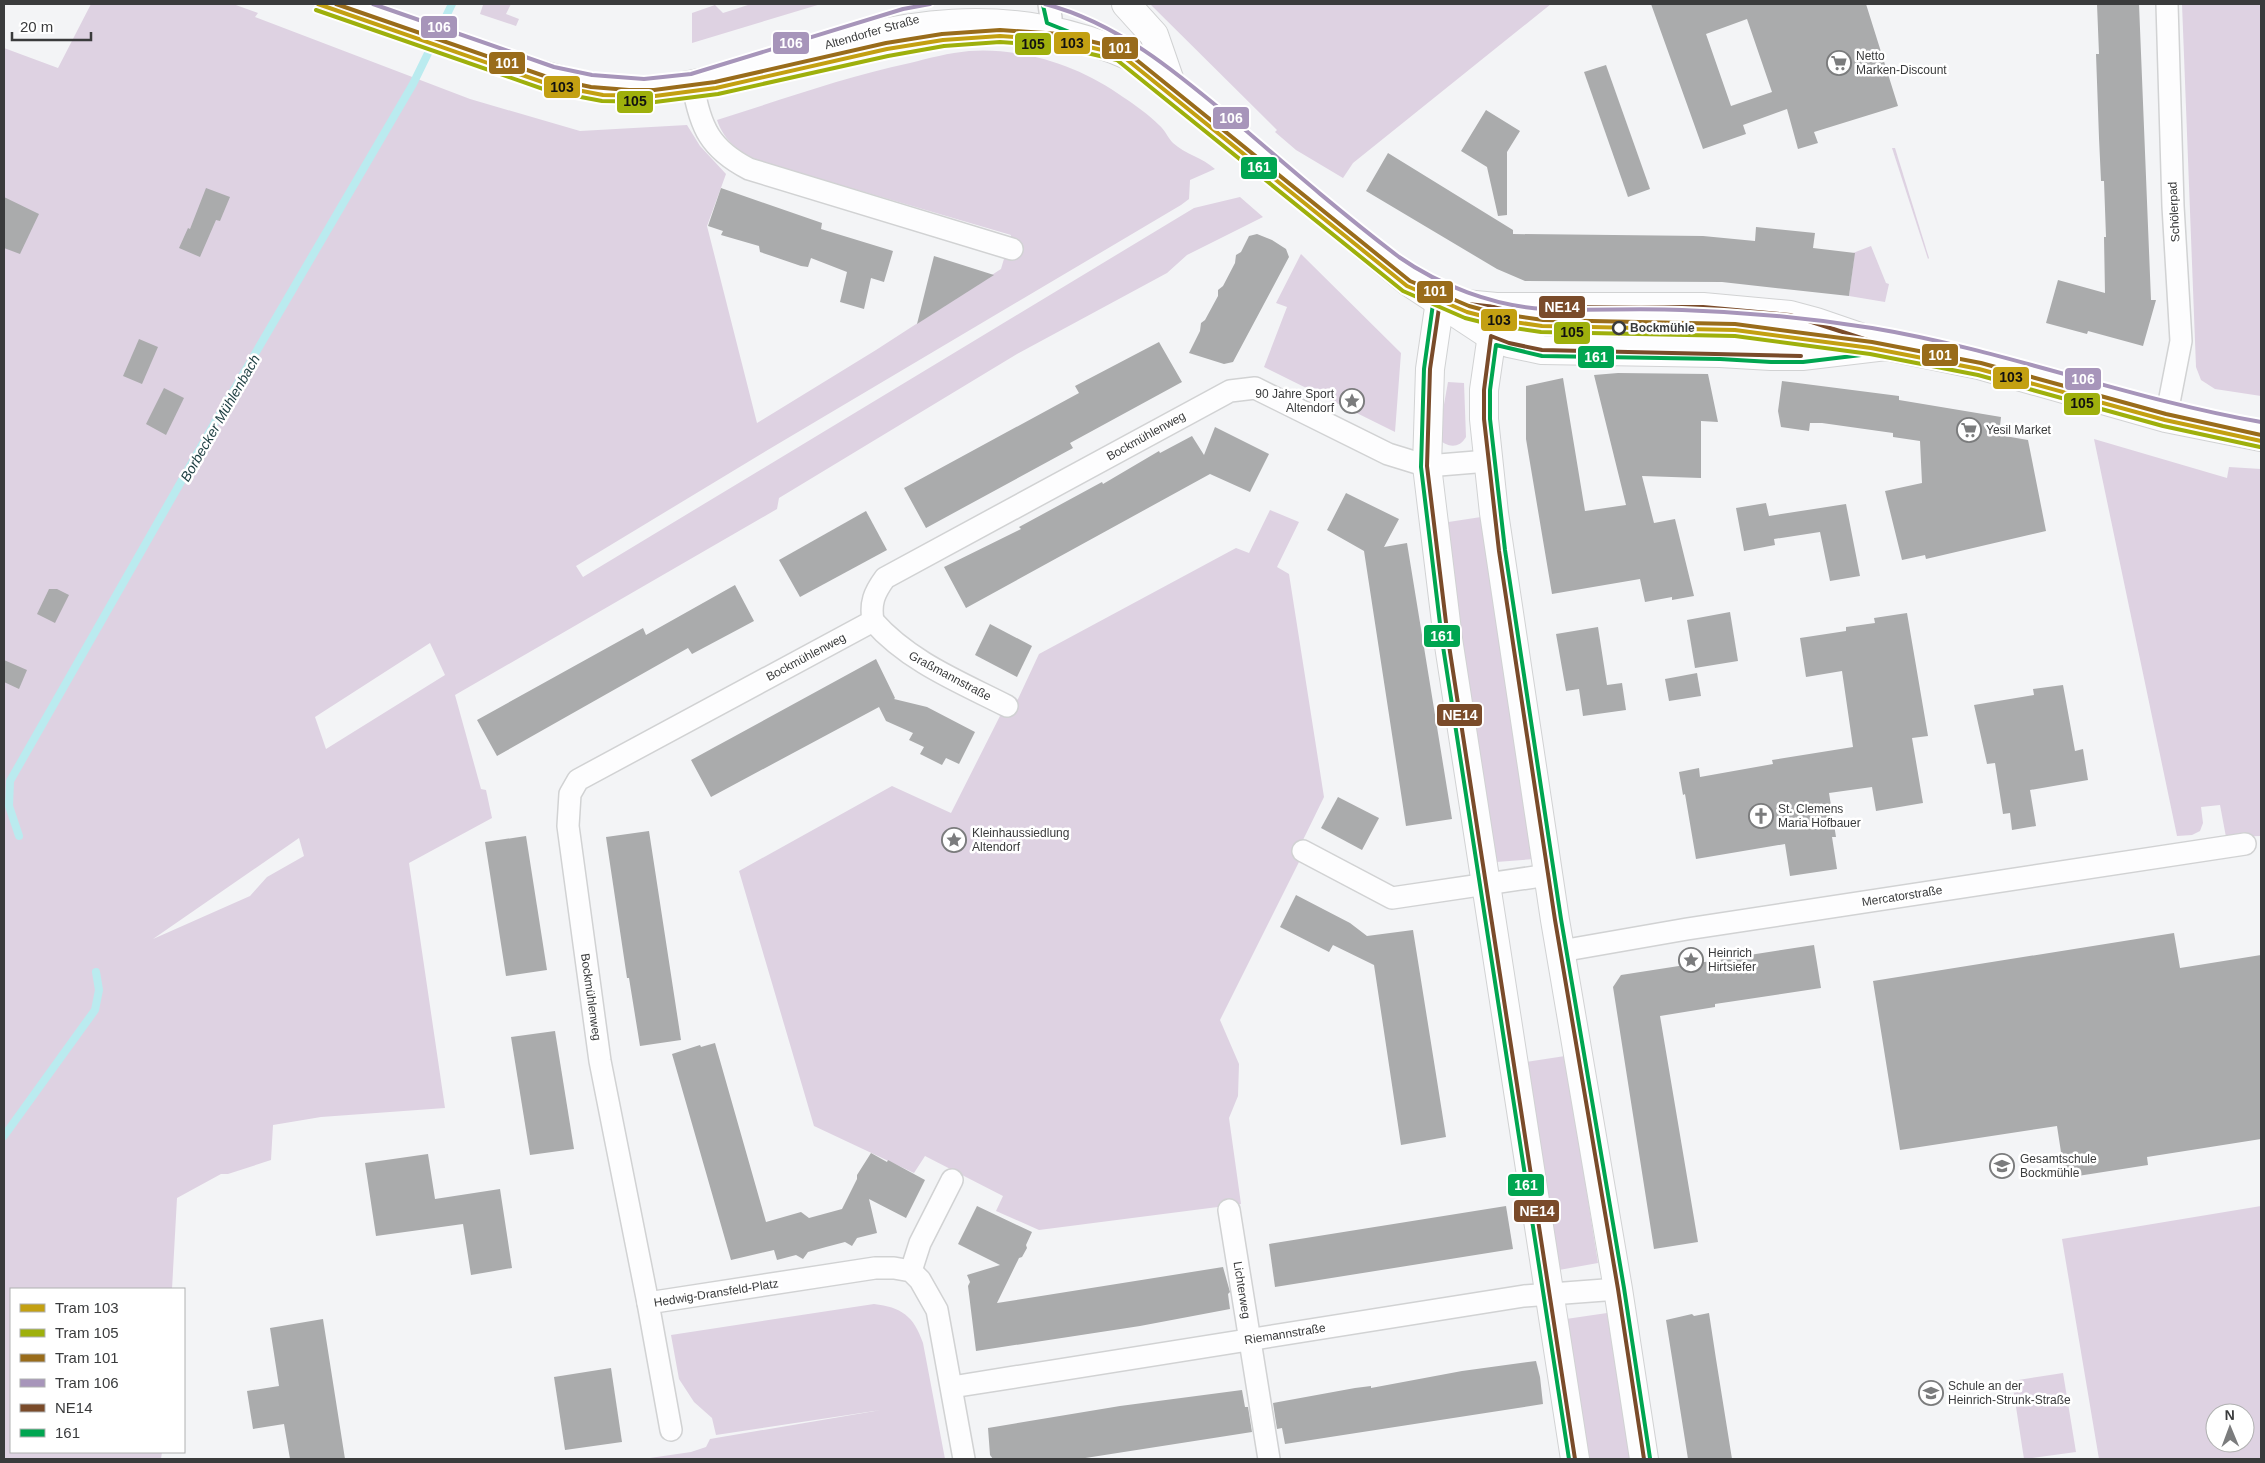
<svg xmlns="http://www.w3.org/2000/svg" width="2265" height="1463" viewBox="0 0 2265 1463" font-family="Helvetica,sans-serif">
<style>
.green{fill:#ded2e2;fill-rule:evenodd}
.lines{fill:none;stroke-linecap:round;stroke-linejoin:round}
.stream{stroke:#baebef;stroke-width:8}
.building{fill:#aaabac;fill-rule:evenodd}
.minor-casing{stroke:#d1d2d3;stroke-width:24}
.secondary-casing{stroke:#d1d2d3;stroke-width:30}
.primary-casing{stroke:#d1d2d3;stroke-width:30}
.minor{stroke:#fdfdfe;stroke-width:21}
.secondary{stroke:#fdfdfe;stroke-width:28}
.primary{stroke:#fdfdfe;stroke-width:28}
.bus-1-casing{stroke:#fff;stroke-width:8}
.bus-2-casing{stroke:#fff;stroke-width:8}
.bus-1{stroke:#7a4b2a;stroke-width:4}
.bus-2{stroke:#00a651;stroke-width:4}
.tram-1-casing{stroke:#fff;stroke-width:8}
.tram-2-casing{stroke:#fff;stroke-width:8}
.tram-3-casing{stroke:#fff;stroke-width:8}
.tram-4-casing{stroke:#fff;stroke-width:8}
.tram-1{stroke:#c3a012;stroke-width:4}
.tram-2{stroke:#9eb00c;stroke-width:4}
.tram-3{stroke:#996c1b;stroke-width:4}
.tram-4{stroke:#a795ba;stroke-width:4}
.stop-dot{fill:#fff;stroke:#3a3b3c;stroke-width:2.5}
.labels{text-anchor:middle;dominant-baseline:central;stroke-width:5;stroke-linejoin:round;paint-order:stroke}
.street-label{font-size:12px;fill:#3a3b3c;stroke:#fff}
.poi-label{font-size:12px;fill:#3a3b3c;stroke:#fff;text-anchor:start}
.stop-label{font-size:12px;font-weight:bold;fill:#3a3b3c;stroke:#fff;text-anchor:start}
.water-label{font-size:14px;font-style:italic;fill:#1c3d40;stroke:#fff}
.line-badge{stroke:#fff;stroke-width:2}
.badge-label{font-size:14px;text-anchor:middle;font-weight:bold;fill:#fff}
.pale-badge-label{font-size:14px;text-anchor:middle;font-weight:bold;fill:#111}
</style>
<rect width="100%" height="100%" fill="#f3f4f6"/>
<g class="green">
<path d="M91,4H233L258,13L255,17L470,99L580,131L687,125L700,146L726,174L707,226L757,423L876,350L1001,269L1011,235L762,162C742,154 724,142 717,120C781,100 844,77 910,63C929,58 949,53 969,51C1022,47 1080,66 1123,97C1135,105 1149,115 1159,125C1165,130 1168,138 1173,143C1185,154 1203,158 1215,169L1190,180L1189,199L1181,205L766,451L576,566L583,577L1194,208L1240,197L1263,217L1187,255L1167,273L1017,354L779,498L777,509L455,695L481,789L486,790L492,818L409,863L445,1108L321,1117L273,1125L271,1160L228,1174H221L177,1198L172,1289H11V1452H162L161,1459H4V48L58,68ZM430,643L445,675L326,749L315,717ZM299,838L304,856L267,877L250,896L153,939Z"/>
<polygon points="479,4 511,4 506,14 519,19 516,26 480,14 483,5"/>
<polygon points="751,4 821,4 692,43 692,13 715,5 723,13"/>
<polygon points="1150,4 1551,4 1353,163 1343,178 1296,150 1275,132 1277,130"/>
<polygon points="2182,4 2261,4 2261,396 2215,389 2201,380 2196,367"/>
<polygon points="1892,148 1895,148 1929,258 1928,259"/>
<polygon points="1871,246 1886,283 1889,284 1885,302 1849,296 1854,258 1853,253"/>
<polygon points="1301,254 1401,353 1395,432 1264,367 1287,307 1276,303"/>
<path d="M1448,382L1464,383L1466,437C1459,449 1447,448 1438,438Z"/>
<polygon points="2094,439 2227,478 2229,467 2261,469 2261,836 2226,837 2220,805 2201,807 2203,823 2200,831 2192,835 2177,836"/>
<polygon points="1270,510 1299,522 1277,567 1289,574 1324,797 1303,840 1299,862 1220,1020 1239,1064 1238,1096 1229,1118 1241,1204 1039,1230 996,1211 1003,1196 925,1156 914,1173 814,1126 739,871 892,786 951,813 1002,712 1018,699 1039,654 1236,548 1249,553"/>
<polygon points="1481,517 1534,859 1496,862 1442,523"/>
<polygon points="1565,1056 1598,1263 1559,1270 1526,1062"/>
<path d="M2261,1206V1459H2099L2062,1239ZM2215,1413H2245V1443H2215Z"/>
<path d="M874,1304C901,1307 914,1316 923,1343L945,1459H643L691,1452L706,1447L710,1439L881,1410L716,1435L712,1418L694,1402L679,1379L671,1335Z"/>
<polygon points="1607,1313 1630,1459 1589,1459 1566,1319"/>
<polygon points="2063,1373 2076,1452 2024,1459 2012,1381"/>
</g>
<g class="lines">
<g class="stream">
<polyline points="19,836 9,806 10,781 218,417 413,84 452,4"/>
<polyline points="4,1136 95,1010 99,990 96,972"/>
</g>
</g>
<g class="building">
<path d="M1651,4H1866L1898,106L1814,132L1818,143L1798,149L1787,109L1743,125L1746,134L1703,149ZM1747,19L1772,92L1731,106L1706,34Z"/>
<polygon points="2097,4 2139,4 2151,300 2156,300 2143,346 2088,331 2087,334 2046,323 2058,280 2105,293 2104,237 2106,237 2104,181 2101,181 2099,138 2096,54 2099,54"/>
<polygon points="1606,65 1650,189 1628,197 1584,72"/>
<polygon points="1486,110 1520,131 1507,152 1507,215 1498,216 1487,167 1461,151"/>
<polygon points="1388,153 1513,230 1513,234 1703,236 1755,241 1756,227 1815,233 1813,248 1855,253 1849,296 1722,282 1525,281 1497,269 1366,191"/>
<polygon points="206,188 230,197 220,221 216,220 200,257 179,248 188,228 190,229"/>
<polygon points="721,188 822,223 821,229 893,251 884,282 871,278 864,309 840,302 847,272 811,258 808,267 801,266 760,252 759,246 721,235 723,231 708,226"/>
<polygon points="4,197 39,214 20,254 4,248"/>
<polygon points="1257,234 1272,240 1286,249 1289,257 1233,362 1224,364 1189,353 1200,331 1201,323 1205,320 1218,296 1218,290 1223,286 1235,263 1236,255 1241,252 1249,236"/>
<polygon points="934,256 994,275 917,324"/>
<polygon points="139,339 158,347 142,384 123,376"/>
<polygon points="1159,342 1182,382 1070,443 1073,448 926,528 904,488 1079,393 1075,386"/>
<polygon points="1618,373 1708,374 1718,422 1701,421 1701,478 1642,476 1654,523 1675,519 1694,596 1672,600 1672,597 1645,602 1640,579 1552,594 1526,439 1526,386 1563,378 1585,511 1626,505 1594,375"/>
<polygon points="1782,381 1899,396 1899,400 2001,417 1999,435 2028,440 2046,531 1926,559 1925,555 1902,560 1885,491 1922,483 1920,441 1893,437 1893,433 1822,423 1810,423 1809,431 1781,427 1778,411"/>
<polygon points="164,388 184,398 166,435 146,424"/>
<polygon points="1215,427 1269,454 1250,492 1210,474 966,608 944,567 1021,529 1019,527 1102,482 1103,484 1159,451 1160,453 1192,436 1204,455"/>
<polygon points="1346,493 1399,519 1384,547 1407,543 1452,819 1406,826 1364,551 1327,530"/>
<polygon points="1766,503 1769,516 1846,504 1860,576 1830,581 1820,532 1774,539 1775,545 1744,551 1736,508"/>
<polygon points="866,511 887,550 800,597 779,560"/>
<polygon points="735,585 754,621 692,654 688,648 497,756 477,720 643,628 646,635"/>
<polygon points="49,589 57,589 69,595 55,623 37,614"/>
<polygon points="1730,612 1738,661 1695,668 1687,620"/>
<polygon points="1907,613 1928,736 1912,738 1923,803 1876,811 1872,787 1829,793 1836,837 1832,837 1837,869 1790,876 1785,844 1696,859 1685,794 1683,795 1679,772 1699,768 1700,777 1773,764 1772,760 1853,747 1842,671 1806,677 1800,638 1846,631 1846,627 1875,623 1874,618"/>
<polygon points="990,624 1032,646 1017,677 975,655"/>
<polygon points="1598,627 1607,685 1622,683 1626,710 1583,716 1579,689 1566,691 1556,634"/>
<polygon points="876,659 895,698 894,699 927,707 975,732 959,764 946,758 942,765 920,754 924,747 909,740 913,733 886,721 879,707 711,797 691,760"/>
<polygon points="4,660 27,670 19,689 4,682"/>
<polygon points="1697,673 1701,696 1669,701 1665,679"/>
<polygon points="2063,685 2075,751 2083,749 2088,780 2030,790 2036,826 2012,830 2010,813 2003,814 1995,763 1987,764 1974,705 2034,695 2033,689"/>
<polygon points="1338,797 1379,818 1362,850 1321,828"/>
<polygon points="649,831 681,1040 640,1046 629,978 627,978 606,837"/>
<polygon points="526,836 547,970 506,976 485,842"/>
<polygon points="1296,895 1350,923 1367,936 1413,930 1446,1137 1401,1145 1374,965 1333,945 1329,952 1280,927"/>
<polygon points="2174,933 2180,968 2261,955 2261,1139 2147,1157 2148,1165 2065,1178 2057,1126 1900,1150 1873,981"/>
<polygon points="1814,945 1821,988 1715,1004 1715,1007 1660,1016 1698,1242 1654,1249 1613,987 1621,975"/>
<polygon points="555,1031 574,1149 530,1155 511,1037"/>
<polygon points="715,1043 766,1222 801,1212 809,1218 842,1209 857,1179 857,1175 871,1153 887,1162 888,1160 925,1180 906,1218 869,1199 877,1233 857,1238 852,1246 845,1242 826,1247 808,1252 803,1259 796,1255 777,1260 774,1250 731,1260 672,1054 700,1045 701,1047"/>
<polygon points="428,1154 435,1199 500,1189 512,1268 471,1275 463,1224 376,1236 365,1163"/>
<polygon points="977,1206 1032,1232 1026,1245 1027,1248 1022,1257 1019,1258 997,1303 1223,1267 1230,1292 1228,1294 1230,1309 1140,1326 976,1351 968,1286 970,1282 967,1275 1000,1265 958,1244"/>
<polygon points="1506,1206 1513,1249 1275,1287 1269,1244"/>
<polygon points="1709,1313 1716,1359 1732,1459 1688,1459 1666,1320 1692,1314 1694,1316"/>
<polygon points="323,1319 345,1459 290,1459 284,1424 253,1429 247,1391 279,1386 270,1328"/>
<polygon points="1536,1361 1540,1377 1543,1404 1285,1444 1282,1428 1277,1429 1273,1403 1355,1388 1371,1386 1371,1388 1462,1371"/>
<polygon points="611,1368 622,1442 565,1450 554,1377"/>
<polygon points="1242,1390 1245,1407 1248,1407 1252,1432 1079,1459 993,1459 990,1455 988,1428 1120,1406"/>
</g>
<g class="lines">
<defs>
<g id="minor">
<polyline points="1049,4 1051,18"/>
<path d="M693,85C700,127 710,149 749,169L1012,249"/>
<polyline points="2166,418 2181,341 2173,206 2167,4"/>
<path d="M873,621C909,662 960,682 1007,706"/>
<polyline points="1303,851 1392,898 1548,875"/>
<polyline points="1561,951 1687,929 2245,844"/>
<polyline points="1229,1210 1269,1459"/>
<polyline points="911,1271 920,1243 952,1180"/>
<path d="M648,1303L600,1061L568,826L570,794L578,780L873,621C870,603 874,593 885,578L1230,391L1255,388L1388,454L1427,466L1488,461"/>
<polyline points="952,1387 1524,1296 1618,1289"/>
<polyline points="671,1430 648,1303 875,1268 894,1268 911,1271 920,1280 937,1310 964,1459"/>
</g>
<g id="secondary">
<polyline points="1440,301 1430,369 1427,466 1448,639 1575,1459"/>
<polyline points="1495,314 1484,390 1484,419 1494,513 1555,920 1618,1289 1644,1459"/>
</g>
<g id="primary">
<path d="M338,4C394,23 448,45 504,63C551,78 597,93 647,90C688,88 726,77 765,65C901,22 1005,0 1137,59L1409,282L1491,336L1509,343L1542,350L1720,353L1771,356H1802L1886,346"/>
<polyline points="1126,4 1154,35 1172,87"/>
<polyline points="1444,302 1496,307 1703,307 1790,315 1816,322 1886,346 1979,365 2166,418 2261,437"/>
</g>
</defs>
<use href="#minor" class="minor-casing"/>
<use href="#secondary" class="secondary-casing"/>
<use href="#primary" class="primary-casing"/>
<use href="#minor" class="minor"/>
<use href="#secondary" class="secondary"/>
<use href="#primary" class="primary"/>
<defs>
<g id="bus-1">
<polyline points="1575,1459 1448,639 1427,466 1430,369 1440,301 1496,307 1703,307 1790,315 1886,346 1979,365 2166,418 2261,437"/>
<polyline points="1644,1459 1618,1289 1555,920 1499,551 1484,419 1484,390 1491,336 1509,343 1542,350 1801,356"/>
</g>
<g id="bus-2">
<polyline points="1043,5 1047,23 1102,45 1133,64 1405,287 1433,304 1424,369 1421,467 1442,640 1569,1459"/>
<polyline points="1650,1458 1624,1288 1561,919 1505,550 1490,419 1490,390 1496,345 1542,356 1720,359 1771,362 1803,362 1886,352 1978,371 2164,424 2260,443"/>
</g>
</defs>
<use href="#bus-1" class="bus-1-casing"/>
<use href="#bus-2" class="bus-2-casing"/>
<use href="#bus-1" class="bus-1"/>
<use href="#bus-2" class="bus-2"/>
<defs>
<polyline id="tram-1" points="318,4 551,85 603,95 655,96 716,88 887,49 943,40 1000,36 1058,40 1120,54 1407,286 1467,312 1494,319 1542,326 1735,330 1871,348 1979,369 2165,420 2261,441"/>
<polyline id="tram-2" points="316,10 549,91 602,101 655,102 718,94 888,56 944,46 1000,42 1057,46 1117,60 1403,291 1465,318 1493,325 1541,332 1735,336 1870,354 1978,375 2163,426 2260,447"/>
<polyline id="tram-3" points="336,4 553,79 591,87 629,90 654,90 715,82 886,43 942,34 1000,30 1060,34 1123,49 1410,281 1469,306 1495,313 1543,320 1735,324 1872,342 1981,363 2166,414 2261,435"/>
<g id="tram-4">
<polyline points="373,4 554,67 592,75 644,79 691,74 903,9 930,4"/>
<path d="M1045,4C1122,24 1183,78 1243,128C1294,172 1345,216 1399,257C1439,285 1493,306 1544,309C1589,311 1636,308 1682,310C1745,312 1809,318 1872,328C2004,350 2129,399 2261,422"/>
</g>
</defs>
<use href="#tram-1" class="tram-1-casing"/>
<use href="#tram-2" class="tram-2-casing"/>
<use href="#tram-3" class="tram-3-casing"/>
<use href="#tram-4" class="tram-4-casing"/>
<use href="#tram-1" class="tram-1"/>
<use href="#tram-2" class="tram-2"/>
<use href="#tram-3" class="tram-3"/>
<use href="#tram-4" class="tram-4"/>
</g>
<defs>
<symbol id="supermarket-ring" viewBox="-11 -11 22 22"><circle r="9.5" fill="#fff" stroke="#7b7c7d" stroke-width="1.5"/><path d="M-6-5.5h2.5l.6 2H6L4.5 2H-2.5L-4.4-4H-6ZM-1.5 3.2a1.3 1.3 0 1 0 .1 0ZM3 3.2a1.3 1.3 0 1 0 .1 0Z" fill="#7b7c7d"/></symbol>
<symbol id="sight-ring" viewBox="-11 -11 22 22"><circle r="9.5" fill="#fff" stroke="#7b7c7d" stroke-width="1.5"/><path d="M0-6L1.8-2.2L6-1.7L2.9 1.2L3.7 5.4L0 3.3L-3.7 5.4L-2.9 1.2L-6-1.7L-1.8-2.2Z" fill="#7b7c7d"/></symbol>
<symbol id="church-ring" viewBox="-11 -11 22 22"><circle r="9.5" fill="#fff" stroke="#7b7c7d" stroke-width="1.5"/><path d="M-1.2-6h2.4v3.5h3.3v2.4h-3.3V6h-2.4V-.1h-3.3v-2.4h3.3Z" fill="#7b7c7d"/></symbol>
<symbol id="school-ring" viewBox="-11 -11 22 22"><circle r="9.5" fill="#fff" stroke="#7b7c7d" stroke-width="1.5"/><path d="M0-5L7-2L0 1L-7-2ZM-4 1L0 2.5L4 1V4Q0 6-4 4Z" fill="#7b7c7d"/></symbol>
</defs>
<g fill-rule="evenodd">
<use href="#supermarket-ring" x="1825" y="49" width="28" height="28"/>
<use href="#sight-ring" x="1338" y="387" width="28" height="28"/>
<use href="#supermarket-ring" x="1955" y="416" width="28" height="28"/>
<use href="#church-ring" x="1747" y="802" width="28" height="28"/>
<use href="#sight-ring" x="940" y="826" width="28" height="28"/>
<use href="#sight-ring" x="1677" y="946" width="28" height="28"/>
<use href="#school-ring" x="1988" y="1152" width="28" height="28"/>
<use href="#school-ring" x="1917" y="1379" width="28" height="28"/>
</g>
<circle class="stop-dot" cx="1619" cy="328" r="6"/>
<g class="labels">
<g class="street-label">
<text transform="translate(872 32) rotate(-16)">Altendorfer Straße</text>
<text transform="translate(2174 212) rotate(-93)">Schölerpad</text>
<text transform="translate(1146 436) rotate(-29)">Bockmühlenweg</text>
<text transform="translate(806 657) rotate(-28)">Bockmühlenweg</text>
<text transform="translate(950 676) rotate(28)">Graßmannstraße</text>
<text transform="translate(1902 896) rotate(-9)">Mercatorstraße</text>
<text transform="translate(591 997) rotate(82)">Bockmühlenweg</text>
<text transform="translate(1242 1290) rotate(81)">Lichterweg</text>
<text transform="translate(716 1293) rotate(-9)">Hedwig-Dransfeld-Platz</text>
<text transform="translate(1285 1334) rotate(-9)">Riemannstraße</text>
</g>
<g class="poi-label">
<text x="1856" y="56">Netto<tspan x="1856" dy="14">Marken-Discount</tspan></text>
<text x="1334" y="394" text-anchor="end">90 Jahre Sport<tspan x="1334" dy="14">Altendorf</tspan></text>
<text x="1986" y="430">Yesil Market</text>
<text x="1778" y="809">St. Clemens<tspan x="1778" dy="14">Maria Hofbauer</tspan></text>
<text x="972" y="833">Kleinhaussiedlung<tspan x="972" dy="14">Altendorf</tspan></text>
<text x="1708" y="953">Heinrich<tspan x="1708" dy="14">Hirtsiefer</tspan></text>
<text x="2020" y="1159">Gesamtschule<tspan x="2020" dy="14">Bockmühle</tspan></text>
<text x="1948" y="1386">Schule an der<tspan x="1948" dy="14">Heinrich-Strunk-Straße</tspan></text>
</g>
<g class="stop-label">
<text x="1630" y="328">Bockmühle</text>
</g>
<g class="water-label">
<text transform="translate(220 418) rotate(-60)">Borbecker Mühlenbach</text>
</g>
</g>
<g class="line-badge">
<rect x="420" y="15" width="38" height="24" rx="5" fill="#a795ba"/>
<rect x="1053" y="31" width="38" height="24" rx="5" fill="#c3a012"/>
<rect x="772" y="31" width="38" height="24" rx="5" fill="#a795ba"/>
<rect x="1014" y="32" width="38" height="24" rx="5" fill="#9eb00c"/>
<rect x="1101" y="36" width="38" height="24" rx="5" fill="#996c1b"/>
<rect x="488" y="51" width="38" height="24" rx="5" fill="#996c1b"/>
<rect x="543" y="75" width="38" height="24" rx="5" fill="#c3a012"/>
<rect x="616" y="90" width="38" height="24" rx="5" fill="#9eb00c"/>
<rect x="1212" y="106" width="38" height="24" rx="5" fill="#a795ba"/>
<rect x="1240" y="156" width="38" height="24" rx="5" fill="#00a651"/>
<rect x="1416" y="280" width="38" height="24" rx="5" fill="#996c1b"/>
<rect x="1538" y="295" width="48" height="24" rx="5" fill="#7a4b2a"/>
<rect x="1480" y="308" width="38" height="24" rx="5" fill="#c3a012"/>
<rect x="1553" y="321" width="38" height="24" rx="5" fill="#9eb00c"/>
<rect x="1921" y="343" width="38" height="24" rx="5" fill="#996c1b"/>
<rect x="1577" y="345" width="38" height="24" rx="5" fill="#00a651"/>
<rect x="1992" y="366" width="38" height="24" rx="5" fill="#c3a012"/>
<rect x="2064" y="367" width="38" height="24" rx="5" fill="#a795ba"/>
<rect x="2063" y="392" width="38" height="24" rx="5" fill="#9eb00c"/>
<rect x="1423" y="624" width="38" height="24" rx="5" fill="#00a651"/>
<rect x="1436" y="703" width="47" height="24" rx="5" fill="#7a4b2a"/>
<rect x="1507" y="1173" width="38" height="24" rx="5" fill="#00a651"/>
<rect x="1513" y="1199" width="47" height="24" rx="5" fill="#7a4b2a"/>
</g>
<g class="badge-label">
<text x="439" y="32">106</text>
<text x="791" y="48">106</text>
<text x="1120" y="53">101</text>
<text x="507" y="68">101</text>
<text x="1231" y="123">106</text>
<text x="1259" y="172">161</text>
<text x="1435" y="296">101</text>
<text x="1562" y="312">NE14</text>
<text x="1940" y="360">101</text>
<text x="1596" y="362">161</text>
<text x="2083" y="384">106</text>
<text x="1442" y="641">161</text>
<text x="1460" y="720">NE14</text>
<text x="1526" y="1190">161</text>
<text x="1537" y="1216">NE14</text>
</g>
<g class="pale-badge-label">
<text x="1072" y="48">103</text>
<text x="1033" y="49">105</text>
<text x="562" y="92">103</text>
<text x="635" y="106">105</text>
<text x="1499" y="325">103</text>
<text x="1572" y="337">105</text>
<text x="2011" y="382">103</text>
<text x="2082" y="408">105</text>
</g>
<rect width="2265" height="1463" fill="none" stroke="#3a3b3c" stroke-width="10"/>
<rect x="10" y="1288" width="175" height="165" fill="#ffffff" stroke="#b0b1b1"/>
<rect x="20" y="1304" width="25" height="8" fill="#c3a012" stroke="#b0b1b1"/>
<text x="55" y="1313" font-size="15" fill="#3a3b3c">Tram 103</text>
<rect x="20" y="1329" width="25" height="8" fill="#9eb00c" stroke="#b0b1b1"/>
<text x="55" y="1338" font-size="15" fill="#3a3b3c">Tram 105</text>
<rect x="20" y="1354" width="25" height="8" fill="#996c1b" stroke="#b0b1b1"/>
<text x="55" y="1363" font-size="15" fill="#3a3b3c">Tram 101</text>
<rect x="20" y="1379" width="25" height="8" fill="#a795ba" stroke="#b0b1b1"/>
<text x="55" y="1388" font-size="15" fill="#3a3b3c">Tram 106</text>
<rect x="20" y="1404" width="25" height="8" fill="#7a4b2a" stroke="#b0b1b1"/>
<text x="55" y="1413" font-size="15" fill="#3a3b3c">NE14</text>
<rect x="20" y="1429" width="25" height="8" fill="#00a651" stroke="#b0b1b1"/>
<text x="55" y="1438" font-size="15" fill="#3a3b3c">161</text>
<g transform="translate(2230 1428) rotate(359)"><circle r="24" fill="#ffffff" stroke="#b0b1b1"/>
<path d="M0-4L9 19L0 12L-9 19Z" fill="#7b7c7d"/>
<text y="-8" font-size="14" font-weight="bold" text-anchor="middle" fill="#3a3b3c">N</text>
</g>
<path d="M12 32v8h79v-8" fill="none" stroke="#3a3b3c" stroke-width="2.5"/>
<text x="20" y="32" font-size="15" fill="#3a3b3c" stroke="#ffffff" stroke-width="4" paint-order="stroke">20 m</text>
</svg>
